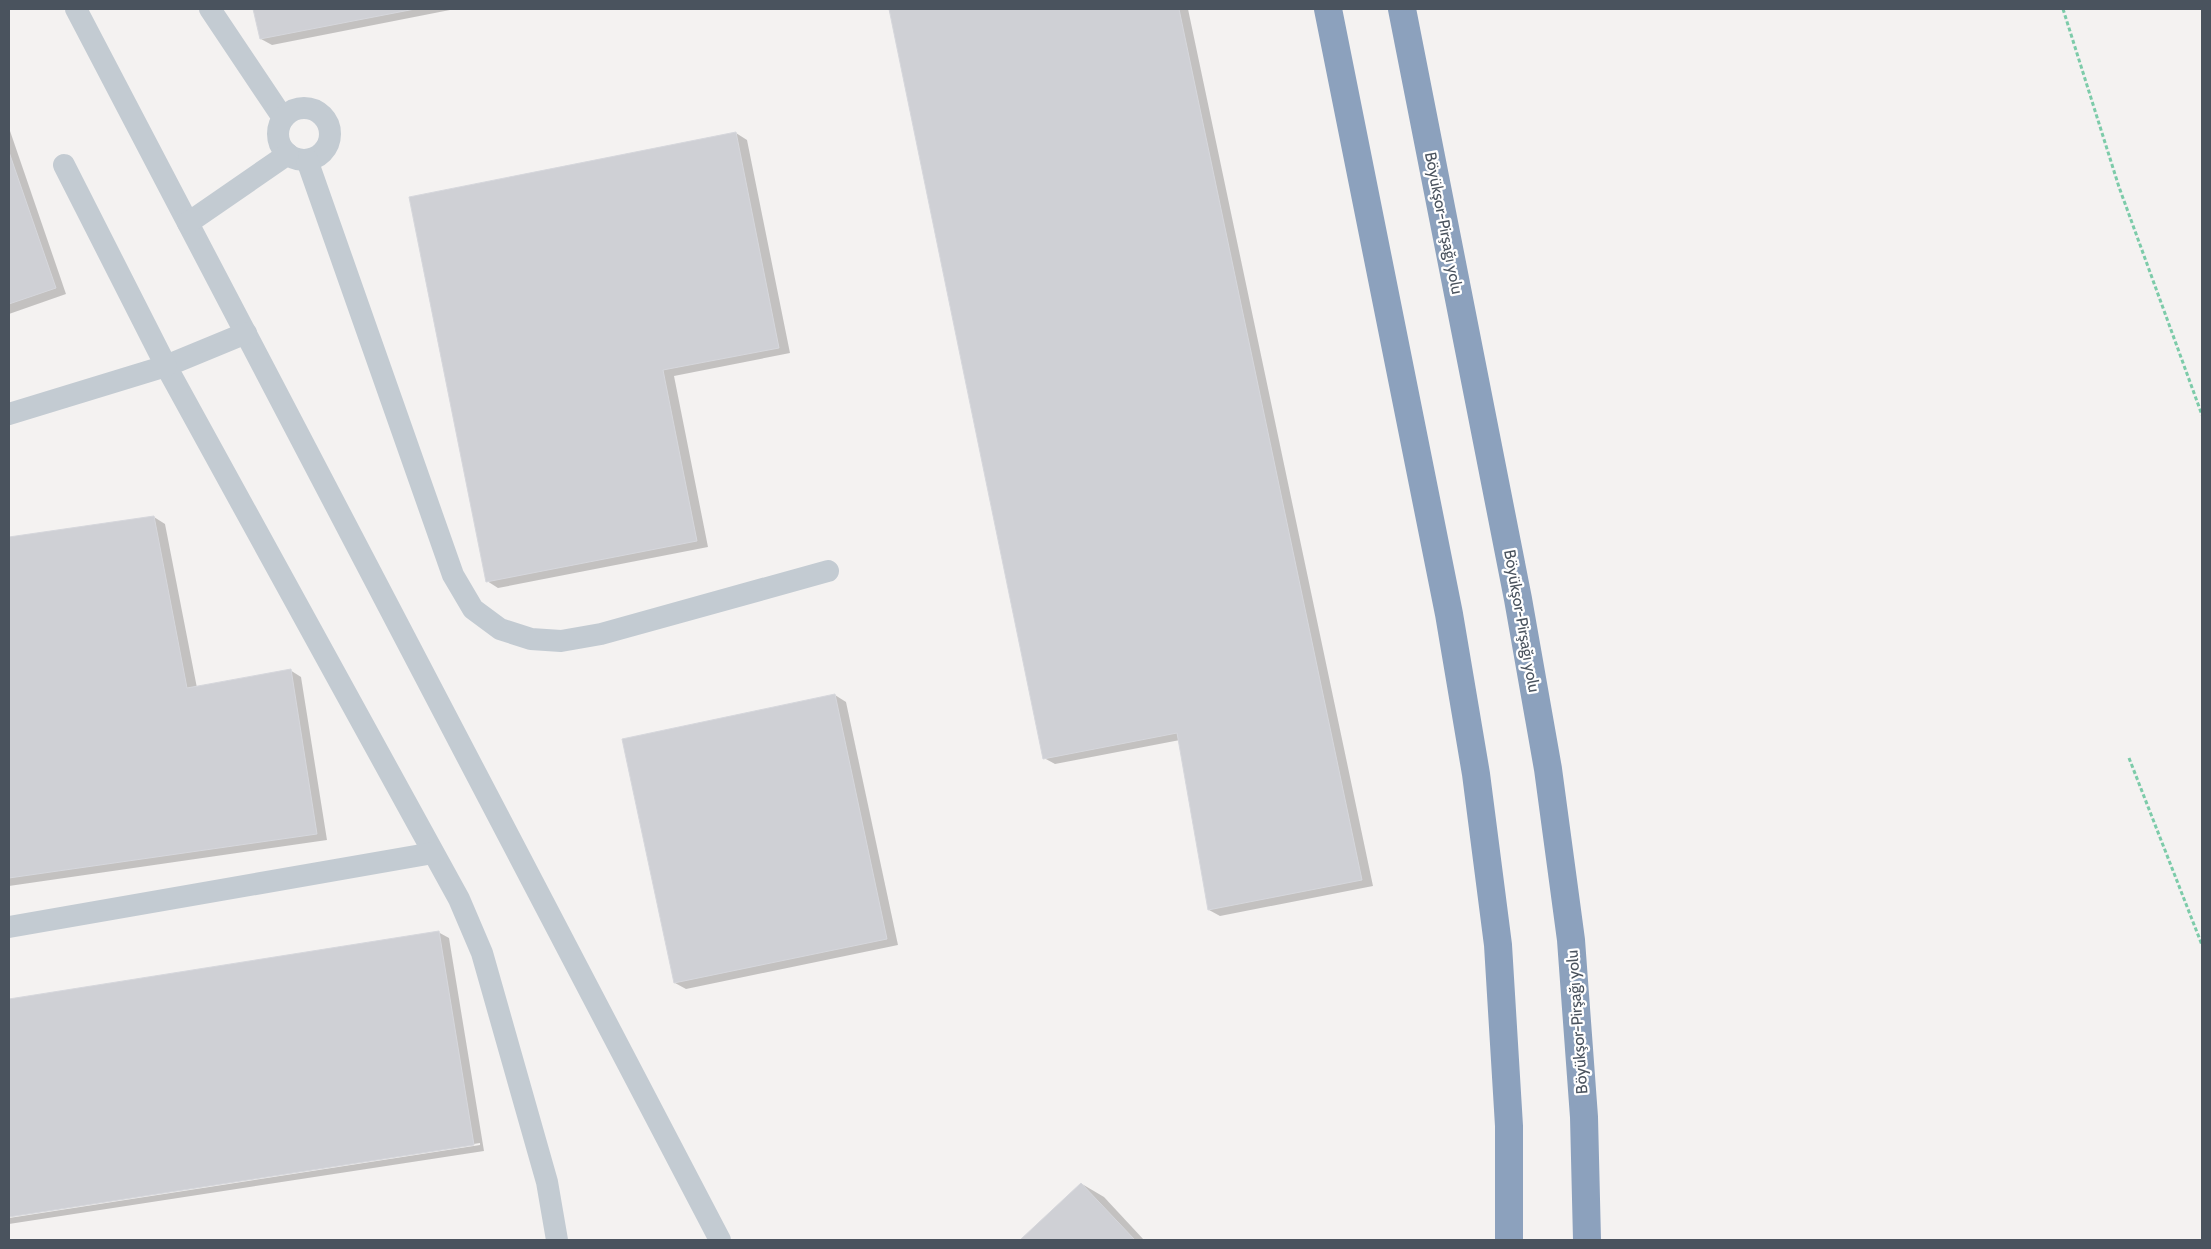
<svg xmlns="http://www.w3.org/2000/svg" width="2211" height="1249" viewBox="0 0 2211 1249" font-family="Cabin,sans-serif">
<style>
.shadow{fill:#0003}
.building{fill:#cfd0d5;stroke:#d6d7dc}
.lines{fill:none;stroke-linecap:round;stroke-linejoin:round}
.path{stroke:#7ccba9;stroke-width:3;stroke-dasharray:4 2.5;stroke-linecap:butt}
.lane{stroke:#c3cbd2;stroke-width:22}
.highway{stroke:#8ca1bd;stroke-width:28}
.labels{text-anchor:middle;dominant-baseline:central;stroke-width:4.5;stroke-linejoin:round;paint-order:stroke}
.street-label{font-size:16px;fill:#4a535e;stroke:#fff}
</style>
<rect width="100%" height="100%" fill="#f4f2f1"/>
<g class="shadow">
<polygon points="255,9 455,9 272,45 261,39"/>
<polygon points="890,9 1188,9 1373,886 1220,916 1209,910 1180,740 1055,764 1044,758"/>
<polygon points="9,128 66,294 9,314"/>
<polygon points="736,133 747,140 790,353 674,376 708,547 498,588 487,581 411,198"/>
<polygon points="154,517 165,524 197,688 290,670 301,677 327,840 9,886 9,538"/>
<polygon points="835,695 846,702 898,945 686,989 675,983"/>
<polygon points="438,932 449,938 484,1151 9,1224 9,1218 480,1145 480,1143 9,1216 9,1000"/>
<polygon points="1082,1184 1104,1197 1144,1240 1022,1240"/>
</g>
<g class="building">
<polygon points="253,9 415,9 260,39"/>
<polygon points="889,9 1179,9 1362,880 1208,910 1177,733 1043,759"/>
<polygon points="736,132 779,348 663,370 697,541 486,582 409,197"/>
<polygon points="9,152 56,288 9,304"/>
<polygon points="154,516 187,688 291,669 317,834 9,878 9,537"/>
<polygon points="835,694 887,939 674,983 622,739"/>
<polygon points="439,931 474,1145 9,1217 9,999"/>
<polygon points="1081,1183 1135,1240 1020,1240"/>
</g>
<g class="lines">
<g class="path">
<polyline points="2063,9 2119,187 2202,415"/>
<polyline points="2129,758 2202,945"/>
</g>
<g class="lane">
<polyline points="76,9 720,1240"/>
<polyline points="210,9 283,118"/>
<circle cx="304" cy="134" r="26"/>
<polyline points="307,160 453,575 473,609 500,629 531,639 561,641 601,634 828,571"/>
<polyline points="188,223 288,154"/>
<polyline points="246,333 166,366 459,899 482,953 547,1182 557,1240"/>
<polyline points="9,414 166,366 64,165"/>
<polyline points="9,927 433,853"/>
</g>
<g class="highway">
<polyline points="1328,9 1449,614 1476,774 1498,945 1509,1126 1509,1240"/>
<polyline points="1402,9 1518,599 1548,769 1571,940 1584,1117 1587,1240"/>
</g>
</g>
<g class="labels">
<g class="street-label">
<text transform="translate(1444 223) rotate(79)">Böyükşor-Pirşağı yolu</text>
<text transform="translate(1522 621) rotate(80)">Böyükşor-Pirşağı yolu</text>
<text transform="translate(1577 1022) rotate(-94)">Böyükşor-Pirşağı yolu</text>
</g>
</g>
<rect width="2211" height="1249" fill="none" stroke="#4a535e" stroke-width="20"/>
</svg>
